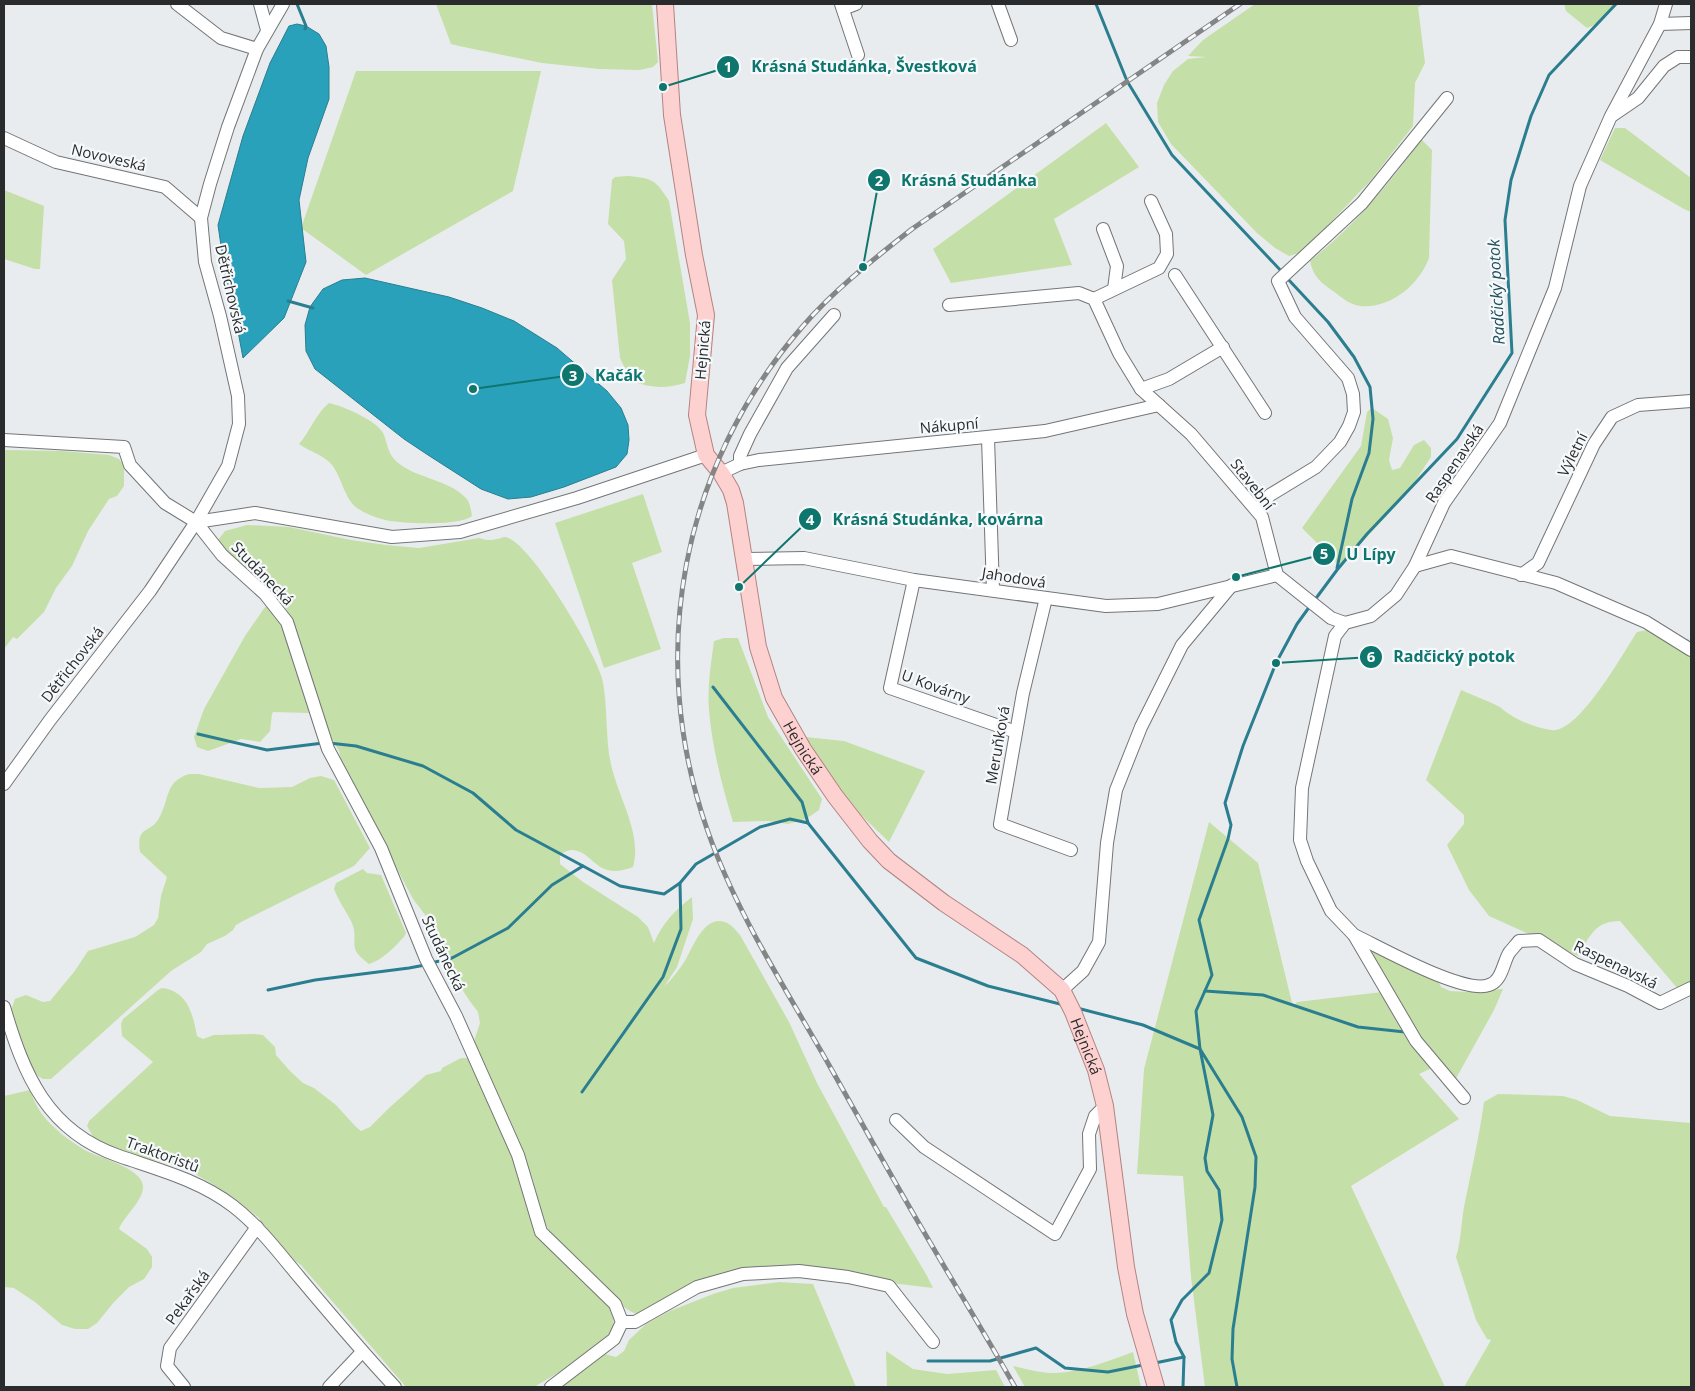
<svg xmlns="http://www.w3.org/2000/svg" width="1695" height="1391" viewBox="0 0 1695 1391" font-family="'Open Sans',sans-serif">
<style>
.green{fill:#c5dfa8}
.water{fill:#2aa1ba;stroke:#2a7e8f}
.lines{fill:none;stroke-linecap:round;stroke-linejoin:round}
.stream{stroke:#2a7e8f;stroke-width:3}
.minor-casing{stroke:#737577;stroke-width:14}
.major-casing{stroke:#b38384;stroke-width:18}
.minor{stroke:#fff;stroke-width:12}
.major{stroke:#fed1d1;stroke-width:16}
.rail-casing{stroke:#838586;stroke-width:5}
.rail{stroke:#f6f9fb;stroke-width:3;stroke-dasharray:9;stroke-linecap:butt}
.labels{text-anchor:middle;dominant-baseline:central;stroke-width:4.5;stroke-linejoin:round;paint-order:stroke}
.street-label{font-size:15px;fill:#2a2b2c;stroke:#f6f9fb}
.water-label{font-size:16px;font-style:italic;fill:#21505b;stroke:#f6f9fb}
.leader{fill:none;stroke:#0f766e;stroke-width:2}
.callout-dot{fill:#0f766e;stroke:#f6f9fb;stroke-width:2}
.mark-label{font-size:15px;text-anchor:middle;font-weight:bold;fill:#fff}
.callout-label{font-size:16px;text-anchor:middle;font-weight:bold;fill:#0f766e;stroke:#f6f9fb;stroke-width:4.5;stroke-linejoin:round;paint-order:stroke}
</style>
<rect width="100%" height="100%" fill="#e9ecee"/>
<g class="green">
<polygon points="436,4 652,4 658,62 653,67 640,70 599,69 542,63 459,46 451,44"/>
<polygon points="1255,4 1424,4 1418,7 1425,63 1415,83 1413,126 1371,180 1311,243 1299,253 1289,256 1275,248 1257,233 1171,144 1158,122 1157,103 1164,85 1173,71 1188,59 1206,57 1188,56 1203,40"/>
<path d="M1564,4H1616C1607,15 1600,23 1587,28L1566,11Z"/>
<polygon points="356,71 541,71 513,191 366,275 301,228"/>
<polygon points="1106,123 1139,167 1054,219 1072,265 951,283 933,249"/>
<polygon points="1615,128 1625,128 1691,178 1691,212 1684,209 1600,160"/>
<path d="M1421,139L1432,150L1429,258C1419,285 1390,309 1360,306C1350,305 1341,297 1333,291C1321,283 1313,276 1310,261C1353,227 1390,184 1421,139Z"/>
<path d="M627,176C652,178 655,179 669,201L690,323V356L685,383C664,389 652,388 631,381L620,358L612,280L626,259L624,241L608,224L612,180L615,177Z"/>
<polygon points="4,190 44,206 40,269 35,269 4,259"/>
<path d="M329,403C343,406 379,421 384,435C388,446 388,454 397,462C417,479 448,479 466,498C470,502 471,510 472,516C460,526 402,524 385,520C377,518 364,513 357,508C345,500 341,476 332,465C324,455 310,452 299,444C309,433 317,412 329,403Z"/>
<polygon points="1372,408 1388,419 1393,438 1389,460 1392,470 1400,468 1414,445 1424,440 1431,448 1431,457 1406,495 1340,566 1302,528 1361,446 1367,412"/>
<polygon points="4,450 62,451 109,455 119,459 124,466 124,486 117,496 109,499 88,531 72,566 56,588 44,612 17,639 13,637 4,649"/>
<polygon points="643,494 662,552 632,563 661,649 604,668 555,523"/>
<path d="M247,525L289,527L351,540L386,545L419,548L479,538C485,540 491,541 497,539C500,539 502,537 505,537C529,539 596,654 602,678C609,709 604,742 613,772C621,802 642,836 633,867C595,882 594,850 571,850C568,850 563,853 560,854V864L583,882L638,917L648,927L654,943C662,924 675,910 692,897L693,919L677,967L664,987C672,979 680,969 686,959C694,945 706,911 729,924C733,926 737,932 740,935L789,1022L817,1083L884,1207H886L926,1274L933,1288L883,1282L737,1273L637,1314C618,1308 605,1285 590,1271C575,1256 557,1244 546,1225C537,1211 537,1192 532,1177C516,1131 494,1086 474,1041L480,1023L478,1012L469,1000L451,972L426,916L413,899L342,765L339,751L327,731L298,639L287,610L277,598L244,571L218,540L225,531Z"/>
<polygon points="265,607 272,608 288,640 309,713 273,712 272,714 270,731 260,742 241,739 208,751 197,747 194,737 204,709 245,636"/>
<path d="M1647,630L1670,638L1688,639L1691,642V982L1678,989L1620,921C1595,921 1590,936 1578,956L1489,916L1469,890L1447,845L1464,824V815L1426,780L1461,690C1474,696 1487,700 1500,707C1503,709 1505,712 1509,714C1521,722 1537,728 1551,730C1578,735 1623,653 1637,632Z"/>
<path d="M724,638H738L768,717L822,799L819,810L806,819L788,824L768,821L733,822C722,786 712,747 709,710C707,687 711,664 714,641Z"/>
<polygon points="805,737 844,741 925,771 889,842 859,813 822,765"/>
<path d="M189,774H199L259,788L292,787L310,778L321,776L334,780L370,848L354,866L243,921L236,925L233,930L225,936L207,944L201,952L171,971L51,1079H43L38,1076L29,1064L11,1010L15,999L26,995L43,1002L50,1001L74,972L88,951L135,937L154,925L158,918L161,896L167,877L140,852C136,824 150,835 159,818C170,799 164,782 189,774Z"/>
<polygon points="1209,822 1258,863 1293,1007 1297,1002 1382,992 1432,1068 1419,1074 1459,1119 1351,1186 1445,1387 1205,1387 1191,1277 1183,1176 1137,1174 1144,1069"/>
<path d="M363,869L367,873L381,875L406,933L404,937C394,947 383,960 369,964C364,960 357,955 355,949C353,940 357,933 351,921C345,909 339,902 334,889L336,883Z"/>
<polygon points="1376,950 1438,981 1441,987 1450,991 1468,992 1503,989 1494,1010 1454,1082 1417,1035 1371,953"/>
<path d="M162,988C188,991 193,1015 197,1036L203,1039L214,1035L253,1034L263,1035L275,1047L276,1055L290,1071L303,1083L314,1088L336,1105L355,1126L361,1131L370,1127L389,1108L426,1075L441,1071L442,1068L461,1058H470L521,1177L536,1227L611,1307L614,1315L613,1332L604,1341L563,1370L534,1387H406L301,1265L295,1261L263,1227L259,1218L234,1198L209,1182L183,1167L120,1152L95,1140L87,1126L89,1121L153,1062L122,1036L121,1024L123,1019L158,990Z"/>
<path d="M30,1090C33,1098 37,1108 42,1114C52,1128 69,1140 83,1149C98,1158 141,1167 143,1186C144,1200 124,1216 119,1229L147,1249L152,1257V1267L144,1279L129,1287L114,1302L97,1323L88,1329H75L62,1325L35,1302L14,1288L4,1287V1096Z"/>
<path d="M1498,1094L1563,1096L1577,1100L1610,1116L1691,1123V1387H1464L1491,1340L1487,1339L1476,1320L1456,1257C1461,1241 1461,1224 1464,1207C1471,1172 1479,1138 1484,1102Z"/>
<polygon points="779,1282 813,1284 856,1387 560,1387 605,1354 616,1357 624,1351 629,1340 646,1324 670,1311 713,1294 733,1288"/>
<polygon points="886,1351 913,1369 947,1374 996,1370 1005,1387 887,1387"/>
<path d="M1133,1352L1141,1387H1025L1013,1366C1027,1369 1040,1373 1055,1373C1082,1372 1108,1361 1133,1352Z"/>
</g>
<g class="water">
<polygon points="297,24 306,26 319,34 326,46 329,67 329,99 308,158 299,200 306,262 284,318 243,358 235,315 227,287 218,225 243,136 270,63 289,26"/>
<polygon points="365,278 449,297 482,308 514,321 557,348 607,391 621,408 628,425 629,440 627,454 616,467 564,487 531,497 508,499 481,489 428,455 404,439 315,369 306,351 305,325 310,307 315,300 323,289 342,280"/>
</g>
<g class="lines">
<g class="stream">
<polyline points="297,4 306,26 305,29"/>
<polyline points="1096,4 1127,81 1172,155 1283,273"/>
<polyline points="1287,278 1328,322 1354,357 1370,387 1373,419 1369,453 1352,499 1337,568"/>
<polyline points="288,301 313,308"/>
<polyline points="1314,601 1337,570 1367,534 1457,439 1512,353 1505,220 1511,180 1531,116 1549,75 1616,4"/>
<polyline points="713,687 802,802 808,823 916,958 988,986 1064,1005"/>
<polyline points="198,734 267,750 323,743"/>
<polyline points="329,743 356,746 423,766 473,793 516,830 583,866"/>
<polyline points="431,963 452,958 508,928 552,885 583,866 620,886 664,894 680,883 696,864 760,827 790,819 808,823"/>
<polyline points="268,990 315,980 409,968 425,965"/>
<polyline points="1205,991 1263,995 1358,1027 1405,1032"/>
<polyline points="1077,1008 1143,1025 1200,1049 1242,1117 1256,1157 1255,1187 1233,1329 1232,1359 1237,1387"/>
<polyline points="582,1092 663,977 681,929 680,883"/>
<polyline points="928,1361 990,1361 1036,1348 1065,1368 1108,1372 1143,1365"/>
<polyline points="1155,1363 1184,1357"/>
<polyline points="1183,1387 1184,1357 1176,1342 1171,1320 1182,1300 1209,1273 1222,1220 1219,1190 1207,1171 1205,1158 1213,1115 1200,1049 1196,1011 1212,975 1199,920 1228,839 1231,825 1225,803 1243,746 1276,663 1297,624 1310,606"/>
</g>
<defs>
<g id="minor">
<polyline points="177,4 221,38 257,49"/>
<polyline points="260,4 267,30"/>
<polyline points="841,4 858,55"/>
<polyline points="998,4 1011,40"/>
<polyline points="843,9 856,4"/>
<polyline points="1660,24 1691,23"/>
<polyline points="1613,115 1638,98 1664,66 1678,57 1691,57"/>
<polyline points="4,138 56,162 165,187 201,218"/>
<polyline points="1103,229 1117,266 1114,289"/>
<polyline points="1175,275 1265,413"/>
<polyline points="1094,299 1159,268 1167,254 1166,234 1151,201"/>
<polyline points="949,305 1079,293 1094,299 1119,353 1141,389 1191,434 1262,517 1277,575 1331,618 1345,623"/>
<polyline points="1141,389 1169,379 1223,347"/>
<polyline points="988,438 993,590"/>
<polyline points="4,440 124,447 130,465 165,503 196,522 222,555 265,594 287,622 328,749 381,848 426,959 456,1016 518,1155 541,1232 615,1304 622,1322 614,1339 551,1387"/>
<polyline points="740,464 740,456 750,434 787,368 834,315"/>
<polyline points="721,473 740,464 759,460 1045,431 1159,405"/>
<polyline points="1257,510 1270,495 1316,467 1340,442 1349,426 1354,412 1353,394 1348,378 1295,317 1278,281 1362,203 1447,98"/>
<polyline points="196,522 255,513 392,537 460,532 577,498 706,455"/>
<polyline points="744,559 804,558 914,580 1106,606 1158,604 1277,575"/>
<polyline points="1415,566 1451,556 1556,583 1646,622 1691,650"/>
<polyline points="1521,575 1538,563 1594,444 1612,417 1638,405 1691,401"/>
<polyline points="914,580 890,688 1016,732"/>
<polyline points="1046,598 1023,693 1000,824 1071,850"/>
<polyline points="4,784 50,720 150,591 196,522 228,466 239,424 238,396 220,316 205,262 201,218 210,184 228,127 257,49 283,4"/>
<path d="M1354,935C1380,947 1464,995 1489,985C1502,981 1503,963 1509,953C1512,949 1516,945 1519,941L1539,940L1575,964L1628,986L1660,1003L1691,988"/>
<polyline points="1062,990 1083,971 1099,942 1107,843 1116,790 1141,727 1182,645 1232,585"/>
<path d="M4,1007C24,1075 47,1131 119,1156C159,1170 199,1180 233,1206C259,1226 279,1253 300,1278C331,1315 362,1352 395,1387"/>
<polyline points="1464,1098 1416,1041 1354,935 1331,911 1307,861 1300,840 1302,788 1335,636 1345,623 1371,616 1396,595 1415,566 1444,503 1500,423 1555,288 1580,186 1611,116 1660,24 1666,4"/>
<polyline points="896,1120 924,1147 1055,1234 1090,1169 1089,1134 1095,1116 1105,1106"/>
<polyline points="622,1322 635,1322 697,1287 743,1274 799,1271 848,1277 889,1286 933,1342"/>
<polyline points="184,1387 167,1366 170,1348 257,1227"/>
<polyline points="329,1387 362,1352"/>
</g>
<g id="major">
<path id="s1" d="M665,4L672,115L694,255L706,315L697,415L706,455L721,473L731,490L735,503L758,647L774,698L803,749L835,796L870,841L889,861L944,903L1022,955L1062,990L1073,1012L1096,1070L1105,1106L1126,1267L1135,1314L1156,1387"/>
</g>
</defs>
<use href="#minor" class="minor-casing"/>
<use href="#major" class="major-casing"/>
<use href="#minor" class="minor"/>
<use href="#major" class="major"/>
<defs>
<path id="rail" d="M1015,1387C988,1339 959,1292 931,1244C896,1185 863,1125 829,1065C786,989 736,913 707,829C646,654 681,466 803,326C835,289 874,259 912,229L1240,4"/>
</defs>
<use href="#rail" class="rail-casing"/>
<use href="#rail" class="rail"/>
</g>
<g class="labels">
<g class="street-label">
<text transform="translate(109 157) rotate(13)">Novoveská</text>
<text transform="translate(231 289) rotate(77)">Dětřichovská</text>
<text transform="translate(702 350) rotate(-85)">Hejnická</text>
<text transform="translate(949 425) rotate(-5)">Nákupní</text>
<text transform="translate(1572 454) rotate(-63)">Výletní</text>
<text transform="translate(1454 463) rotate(-56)">Raspenavská</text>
<text transform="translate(1253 484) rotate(52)">Stavební</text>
<text transform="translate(263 573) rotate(46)">Studánecká</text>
<text transform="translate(1014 577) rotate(9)">Jahodová</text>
<text transform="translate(72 664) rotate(-52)">Dětřichovská</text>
<text transform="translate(936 686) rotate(20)">U Kovárny</text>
<text transform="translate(997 745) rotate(-80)">Meruňková</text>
<text stroke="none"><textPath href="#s1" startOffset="769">Hejnická</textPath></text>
<text transform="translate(444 953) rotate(65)">Studánecká</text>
<text transform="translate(1616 964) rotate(26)">Raspenavská</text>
<text stroke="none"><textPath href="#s1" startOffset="1189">Hejnická</textPath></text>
<text transform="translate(163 1154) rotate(20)">Traktoristů</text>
<text transform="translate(187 1297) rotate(-54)">Pekařská</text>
</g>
<g class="water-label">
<text transform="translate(1496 292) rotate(-93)">Radčický potok</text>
</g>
</g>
<path class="leader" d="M663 87L728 67M863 267L879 180M473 389L573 375M739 587L810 519M1236 577L1324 554M1276 663L1371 657"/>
<g class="callout-dot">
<circle cx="663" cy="87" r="5"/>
<circle cx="863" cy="267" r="5"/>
<circle cx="473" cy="389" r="5"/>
<circle cx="739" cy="587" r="5"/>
<circle cx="1236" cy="577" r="5"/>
<circle cx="1276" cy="663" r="5"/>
<circle cx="728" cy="67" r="12"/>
<circle cx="879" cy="180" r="12"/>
<circle cx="573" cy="375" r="12"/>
<circle cx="810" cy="519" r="12"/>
<circle cx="1324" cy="554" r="12"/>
<circle cx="1371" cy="657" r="12"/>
</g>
<g class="mark-label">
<text x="728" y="72">1</text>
<text x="879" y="186">2</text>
<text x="573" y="381">3</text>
<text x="810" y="525">4</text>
<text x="1324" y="559">5</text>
<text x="1371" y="662">6</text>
</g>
<g class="callout-label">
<text x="864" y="72">Krásná Studánka, Švestková</text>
<text x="969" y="186">Krásná Studánka</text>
<text x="619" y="381">Kačák</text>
<text x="938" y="525">Krásná Studánka, kovárna</text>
<text x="1371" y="560">U Lípy</text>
<text x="1454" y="662">Radčický potok</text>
</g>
<rect width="1695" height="1391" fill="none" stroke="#2a2b2c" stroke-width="10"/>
</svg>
